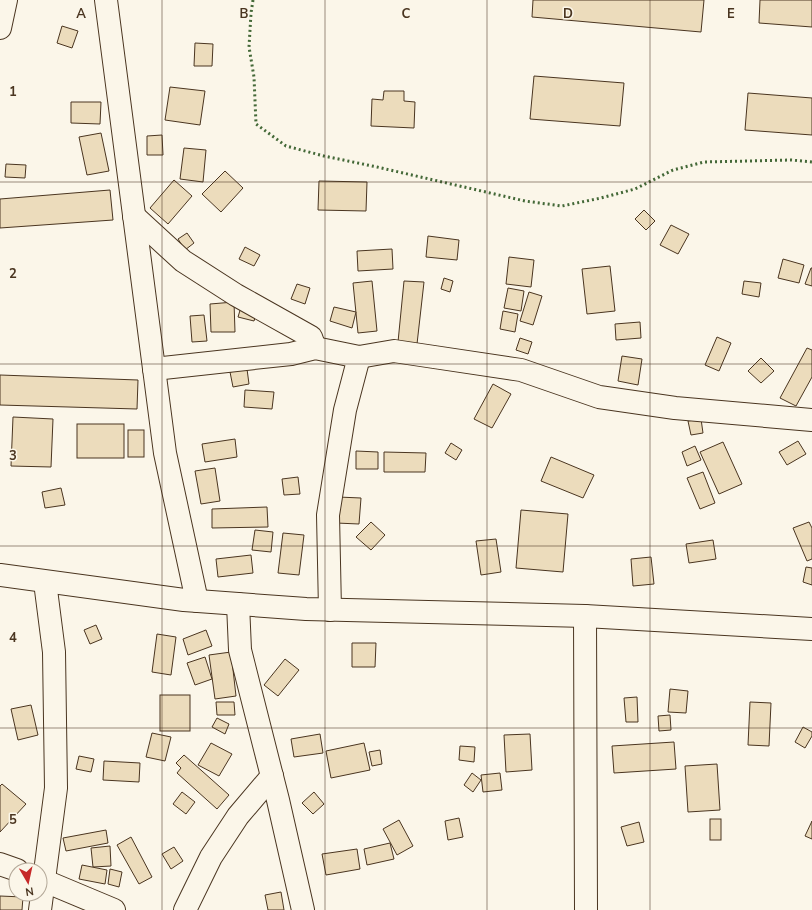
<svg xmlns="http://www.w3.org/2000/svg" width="812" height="910" viewBox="0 0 812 910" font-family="'Nunito Sans',sans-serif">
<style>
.building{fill:#ecdcbc;stroke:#4a3520}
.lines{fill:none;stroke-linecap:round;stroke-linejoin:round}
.minor-casing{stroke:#4a3520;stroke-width:24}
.minor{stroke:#fbf6e9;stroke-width:22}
.hedge{stroke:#436837;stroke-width:3;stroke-dasharray:2 3;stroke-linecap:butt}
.grid{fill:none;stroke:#4a3520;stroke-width:1;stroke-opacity:0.55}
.grid-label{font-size:13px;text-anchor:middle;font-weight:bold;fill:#4a3520;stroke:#fbf6e9;stroke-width:3;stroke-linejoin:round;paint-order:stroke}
</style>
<rect width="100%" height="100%" fill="#fbf6e9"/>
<g class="building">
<polygon points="533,0 704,0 701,32 532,17"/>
<polygon points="760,0 812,0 812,27 759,23"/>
<polygon points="62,26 78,31 72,48 57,43"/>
<polygon points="195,43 213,44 212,66 194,66"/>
<polygon points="534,76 624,83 620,126 530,119"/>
<polygon points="170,87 205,91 200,125 165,120"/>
<polygon points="384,91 404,91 404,101 415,102 414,128 371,126 372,99 383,100"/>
<polygon points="748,93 812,98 812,135 745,130"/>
<polygon points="71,102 101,102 100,124 71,123"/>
<polygon points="101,133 109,171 87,175 79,137"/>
<polygon points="162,135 163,155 147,155 147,136"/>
<polygon points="184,148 206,150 203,182 180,179"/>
<polygon points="6,164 26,165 25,178 5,177"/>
<polygon points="225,171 243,188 221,212 202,194"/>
<polygon points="174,180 192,196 168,224 150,208"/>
<polygon points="319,181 367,182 366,211 318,210"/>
<polygon points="110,190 113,220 0,228 0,199"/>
<polygon points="644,210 655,221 646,230 635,219"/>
<polygon points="671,225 689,234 678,254 660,245"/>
<polygon points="187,233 194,243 185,250 178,239"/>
<polygon points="428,236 459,240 457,260 426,257"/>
<polygon points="245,247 260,255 254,266 239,259"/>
<polygon points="392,249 393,269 358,271 357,251"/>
<polygon points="509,257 534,260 531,287 506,284"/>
<polygon points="783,259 804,265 799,283 778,278"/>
<polygon points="610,266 615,311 587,314 582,269"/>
<polygon points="811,268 812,268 812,286 805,284"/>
<polygon points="444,278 453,281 450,292 441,289"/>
<polygon points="372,281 377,331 358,333 353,283"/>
<polygon points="404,281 424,282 417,344 398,342"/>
<polygon points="744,281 761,283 759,297 742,294"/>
<polygon points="297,284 310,288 305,304 291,299"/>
<polygon points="508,288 524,291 521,311 504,308"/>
<polygon points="529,292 542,296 533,325 520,321"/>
<polygon points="234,302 235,332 211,332 210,304"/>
<polygon points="241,307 257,311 254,321 238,317"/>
<polygon points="334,307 356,312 352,328 330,321"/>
<polygon points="503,311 518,314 515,332 500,329"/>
<polygon points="204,315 207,341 192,342 190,316"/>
<polygon points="640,322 641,338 616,340 615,324"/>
<polygon points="717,337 731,343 719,371 705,365"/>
<polygon points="520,338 532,342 528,354 516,350"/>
<polygon points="807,348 812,350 812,377 796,406 780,398"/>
<polygon points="622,356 642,359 638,385 618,381"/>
<polygon points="761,358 774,371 761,383 748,371"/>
<polygon points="247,369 249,384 233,387 230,372"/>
<polygon points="0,375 138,380 137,409 0,405"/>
<polygon points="493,384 511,394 492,428 474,419"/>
<polygon points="245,390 274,392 272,409 244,407"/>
<polygon points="13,417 53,419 51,467 11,466"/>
<polygon points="701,419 703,433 691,435 688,421"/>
<rect x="77" y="424" width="47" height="34"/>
<rect x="128" y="430" width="16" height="27"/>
<polygon points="235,439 237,457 205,462 202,444"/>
<polygon points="798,441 806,454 787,465 779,452"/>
<polygon points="723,442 742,484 719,494 700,452"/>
<polygon points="451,443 462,450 456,460 445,453"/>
<polygon points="695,446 701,460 687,466 682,452"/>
<polygon points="356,451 378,452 378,469 356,469"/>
<polygon points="384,452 426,453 425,472 384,472"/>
<polygon points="551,457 594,475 583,498 541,481"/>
<polygon points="215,468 220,501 201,504 195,471"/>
<polygon points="703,472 715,503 700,509 687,478"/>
<polygon points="298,477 300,494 284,495 282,479"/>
<polygon points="61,488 65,505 45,508 42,492"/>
<polygon points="338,497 361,498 359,524 336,523"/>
<polygon points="267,507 268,527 212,528 212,509"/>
<polygon points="521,510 568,514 563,572 516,568"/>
<polygon points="371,522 385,535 371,550 356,537"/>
<polygon points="809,522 812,528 812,559 807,561 793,528"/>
<polygon points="255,530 273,532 271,552 252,550"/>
<polygon points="283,533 304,535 299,575 278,573"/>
<polygon points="496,539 501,572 481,575 476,541"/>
<polygon points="713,540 716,559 689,563 686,544"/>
<polygon points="251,555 253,573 218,577 216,559"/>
<polygon points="651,557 654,584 633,586 631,559"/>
<polygon points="806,567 812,568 812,585 803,582"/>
<polygon points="96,625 102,639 90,644 84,630"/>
<polygon points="206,630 212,646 188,655 183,639"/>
<polygon points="157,634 176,637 171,675 152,672"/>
<polygon points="352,643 376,643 375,667 352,667"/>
<polygon points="231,652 236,696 215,699 209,655"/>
<polygon points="205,657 212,679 195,685 187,663"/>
<polygon points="285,659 299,670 278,696 264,685"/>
<polygon points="670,689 688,691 686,713 668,712"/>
<rect x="160" y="695" width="30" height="36"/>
<polygon points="637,697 638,722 626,722 624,698"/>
<polygon points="216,702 234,702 235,715 217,715"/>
<polygon points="750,702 771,703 769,746 748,745"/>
<polygon points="31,705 38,735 18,740 11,709"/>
<polygon points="670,715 671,730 659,731 658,716"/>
<polygon points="217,718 229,724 225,734 212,727"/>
<polygon points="803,727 812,732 812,736 805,748 795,742"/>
<polygon points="152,733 171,737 165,761 146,757"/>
<polygon points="320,734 323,753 294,757 291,739"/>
<polygon points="530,734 532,770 506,772 504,735"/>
<polygon points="674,742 676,769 614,773 612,746"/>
<polygon points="211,743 232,754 219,776 198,765"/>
<polygon points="364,743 370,770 331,778 326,751"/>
<polygon points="460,746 475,747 474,762 459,760"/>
<polygon points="380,750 382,764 372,766 369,752"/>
<polygon points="184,755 229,795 217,809 177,773 181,768 176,763"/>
<polygon points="79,756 94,759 91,772 76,769"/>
<polygon points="104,761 140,763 139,782 103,780"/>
<polygon points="717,764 720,810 688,812 685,766"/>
<polygon points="472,773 481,780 473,792 464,785"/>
<polygon points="500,773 502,790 483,792 481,775"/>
<polygon points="2,784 26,804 0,832 0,786"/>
<polygon points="182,792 195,802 186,814 173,804"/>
<polygon points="314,792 324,804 313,814 302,803"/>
<polygon points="459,818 463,837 448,840 445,821"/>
<rect x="710" y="819" width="11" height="21"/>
<polygon points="399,820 413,846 397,855 383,829"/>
<polygon points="812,821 812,839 805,836"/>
<polygon points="639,822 644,842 627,846 621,827"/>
<polygon points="106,830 108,843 66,851 63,838"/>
<polygon points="131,837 152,877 139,884 117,845"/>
<polygon points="390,843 394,859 367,865 364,849"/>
<polygon points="110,846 111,866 93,867 91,848"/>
<polygon points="174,847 183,861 171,869 162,854"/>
<polygon points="357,849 360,869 326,875 322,854"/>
<polygon points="82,865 107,870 105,884 79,879"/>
<polygon points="110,869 122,872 119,887 108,884"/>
<polygon points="281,892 284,910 268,910 265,895"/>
<polygon points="0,896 23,897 22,910 0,910"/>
</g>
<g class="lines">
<defs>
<g id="minor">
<polyline points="106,0 165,453 197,601"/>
<polyline points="0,28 6,0"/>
<polyline points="134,216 183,261 236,295 311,337 315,348"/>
<polyline points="154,369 291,354 315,348 359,357 394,351 521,370 599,397 675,408 812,420"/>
<polyline points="0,575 184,600 306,609 585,616 812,629"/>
<polyline points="238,604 240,650 278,800 303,910"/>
<polyline points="330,610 328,515 345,410 359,357"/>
<polyline points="585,616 586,910"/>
<polyline points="0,864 17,870"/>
<polyline points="40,879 114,910"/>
<polyline points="40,910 56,788 54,652 45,582"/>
<polyline points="185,910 211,857 238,816 272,776"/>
</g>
</defs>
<use href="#minor" class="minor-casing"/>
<use href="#minor" class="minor"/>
<polyline class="hedge" points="253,0 251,13 249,47 254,77 256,124 286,146 324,156 377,167 525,201 562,206 601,198 635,189 673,170 704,162 791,160 812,162"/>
</g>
<path class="grid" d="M162,0V910M325,0V910M487,0V910M650,0V910M0,182H812M0,364H812M0,546H812M0,728H812"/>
<g class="grid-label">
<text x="81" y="18">A</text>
<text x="244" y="18">B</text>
<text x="406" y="18">C</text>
<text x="568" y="18">D</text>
<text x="731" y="18">E</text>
<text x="13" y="96">1</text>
<text x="13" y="278">2</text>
<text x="13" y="460">3</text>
<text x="13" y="642">4</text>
<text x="13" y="824">5</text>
</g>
<g transform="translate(28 882) rotate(171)"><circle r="19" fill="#fbf6e9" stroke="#b4a999"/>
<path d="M0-3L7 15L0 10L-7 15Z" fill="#c62828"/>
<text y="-6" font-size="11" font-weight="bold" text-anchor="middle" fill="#4a3520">N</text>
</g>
</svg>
